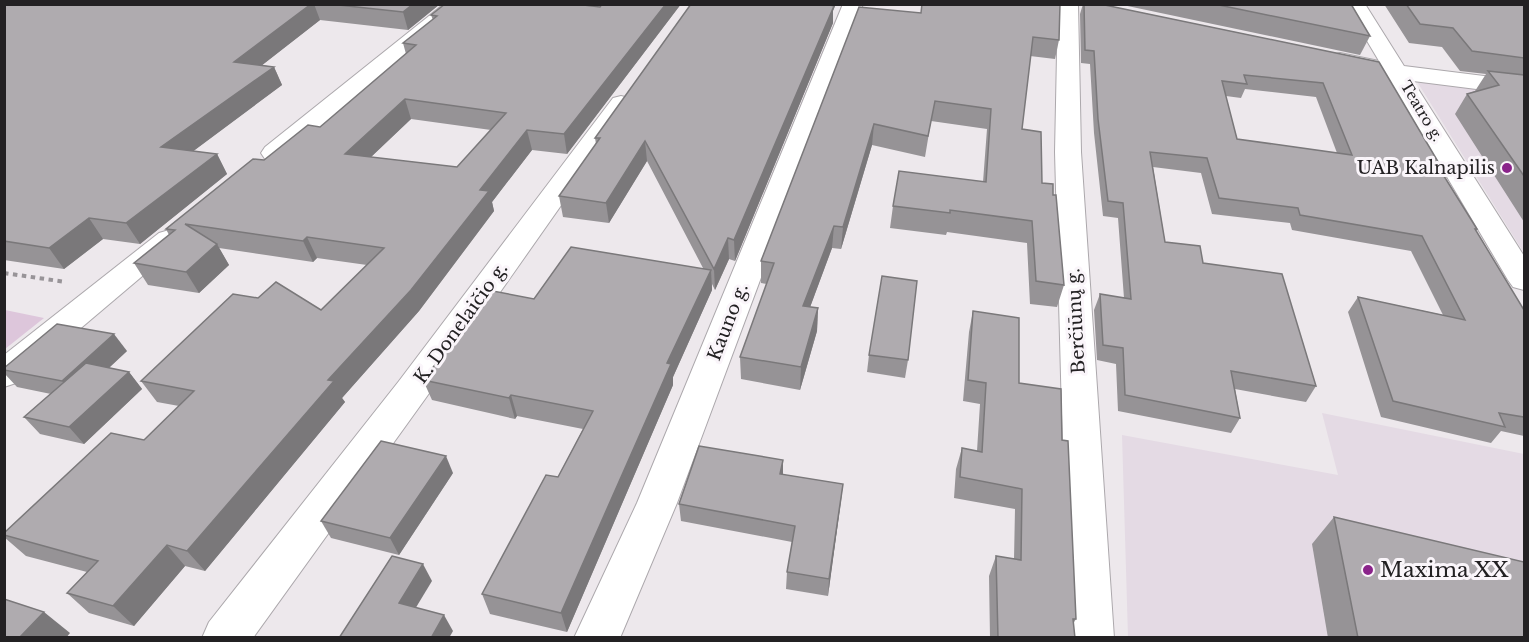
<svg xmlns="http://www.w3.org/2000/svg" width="1529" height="642" viewBox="0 0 1529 642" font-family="'Libre Baskerville',serif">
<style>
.built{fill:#e4dae4}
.green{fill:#ddc6db}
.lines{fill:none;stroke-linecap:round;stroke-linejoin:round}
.street-casing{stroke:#aca8ac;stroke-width:2}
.path{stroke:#989498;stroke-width:4;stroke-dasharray:4.5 4.5;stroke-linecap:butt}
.street{fill:#fff;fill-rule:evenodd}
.wall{fill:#969396;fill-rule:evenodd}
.shaded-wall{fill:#7a787a}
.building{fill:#afabaf;stroke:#7a787a;stroke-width:1.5;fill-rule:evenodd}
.poi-dot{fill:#8a238a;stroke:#faf5fa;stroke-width:2}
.labels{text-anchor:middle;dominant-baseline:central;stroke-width:6;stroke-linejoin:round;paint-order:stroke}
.far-street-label{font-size:15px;fill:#232123;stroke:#faf5fa}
.poi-label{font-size:18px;fill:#232123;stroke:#faf5fa;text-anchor:end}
.street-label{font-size:18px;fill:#232123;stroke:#faf5fa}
.near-poi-label{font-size:21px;fill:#232123;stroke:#faf5fa;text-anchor:start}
</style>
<rect width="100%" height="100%" fill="#ede8ec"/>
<g class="built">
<polygon points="1416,80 1524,92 1524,253"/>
<polygon points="1322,413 1524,454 1524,637 1128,637 1122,435 1338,475"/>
</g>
<polygon class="green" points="5,310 44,318 5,349"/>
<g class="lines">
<defs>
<g id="street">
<polygon points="444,4 467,4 283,159 274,161 265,159 261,153 265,147"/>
<polygon points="843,4 863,4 677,503 620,638 574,638 637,503"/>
<polygon points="1058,4 1078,4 1081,152 1114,638 1068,638 1055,152"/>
<polygon points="1345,4 1365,4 1404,66 1524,81 1524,95 1413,81 1524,256 1524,290 1513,287 1508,280 1388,77 1332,65 1329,60 1332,55 1340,53 1379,61"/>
<polygon points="621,96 629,98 633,103 425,399 253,638 202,638 209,622 399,381 613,98"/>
<polygon points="169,230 179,233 184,239 179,245 16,383 4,387 4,355 159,233"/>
</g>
</defs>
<use href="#street" class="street-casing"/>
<polyline class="path" points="4,273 66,282"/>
<use href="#street" class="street"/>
</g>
<g class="wall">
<polygon points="4,4 440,4 408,30 320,20 262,65 274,67 282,85 193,151 217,154 227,174 140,244 103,239 64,269 4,260"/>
<path d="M602,4H681L567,154L532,150L492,202L494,211L419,311L342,398L345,402L205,571L185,566L134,626L89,613L67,593L87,572L26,556L4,537V533L144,440L179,406L157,402L141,381L321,310L367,265L317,258L313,262L219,248L229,265L199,293L148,285L134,263L169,235L166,229L264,160L320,127L406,54L403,43L433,20L431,15L600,7ZM411,119L491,130L457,167L371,157Z"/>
<path d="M1083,4H1100L1379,62L1440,165L1439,167L1477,229L1476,231L1524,310V436L1501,431L1491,443L1381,417L1348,312L1358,297L1443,315L1411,251L1292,230L1290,223L1212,214L1201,173L1153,167L1165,242L1203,263L1316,386L1306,402L1235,389L1240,418L1231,433L1118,411L1116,364L1097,360L1094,310L1100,294L1124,298L1118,218L1103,216L1094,133L1090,64L1081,63L1080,14ZM1245,89L1316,97L1337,153L1237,139L1226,96L1241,98Z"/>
<polygon points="1118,4 1351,4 1370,36 1360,55"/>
<polygon points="1384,4 1524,4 1524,222 1455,114 1467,94 1475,91 1486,74 1460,71 1442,47 1409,43"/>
<polygon points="859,7 1059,40 1055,59 1030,56 1022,129 1042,183 1053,195 1064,285 1057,307 1030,304 1027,243 947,232 946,235 890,228 893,206 983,182 987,129 931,121 925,157 872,145 841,249 832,248 810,307 818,308 817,331 800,390 741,379 740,357 767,284 761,283 761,261"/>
<polygon points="833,11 833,23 735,261 729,259 715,290 712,284 712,290 673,377 673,385 567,632 490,614 482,594 558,477 583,429 517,416 515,419 432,400 423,380 534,299 703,268 647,161 609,223 563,217 559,196 596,144 595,138"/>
<polygon points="973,311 1019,383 1062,440 1076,619 1073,624 1075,638 990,638 989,576 996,556 1014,559 1015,509 954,498 956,469 962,448 977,451 980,404 963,401 969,332"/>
<polygon points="127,351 109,368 129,372 142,389 84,444 40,434 24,417 51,394 17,387 4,373 4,368"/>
<polygon points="869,355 908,360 905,378 867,372"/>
<polygon points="453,473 399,555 331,538 321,521"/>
<polygon points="783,475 843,484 828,596 786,589 787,572 792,542 681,521 679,504"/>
<polygon points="1334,517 1524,638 1328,638 1312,544"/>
</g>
<g class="shaded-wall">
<polygon points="311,4 314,4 320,20 242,81 234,62"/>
<polygon points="413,4 440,4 408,30 403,12"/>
<polygon points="666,4 681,4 567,154 564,134"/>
<polygon points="830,4 836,4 833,11 833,23 735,261 734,240"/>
<polygon points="274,67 282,85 172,167 161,147"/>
<polygon points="405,99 411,119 353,174 345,154"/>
<polygon points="874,124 872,145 841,249 843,227"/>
<polygon points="527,130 532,150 492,202 494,211 419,311 342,398 345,402 205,571 187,551 328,380"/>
<polygon points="645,141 647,161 609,223 606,203"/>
<polygon points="217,154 227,174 140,244 126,223"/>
<polygon points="89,218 103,239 64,269 49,248"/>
<polygon points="834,226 832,248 802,329 803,306"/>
<polygon points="307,237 317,258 313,262 303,241"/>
<polygon points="728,238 729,259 715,290 714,269"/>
<polygon points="217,244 229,265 199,293 186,272"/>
<polygon points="711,270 712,290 673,377 673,385 567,632 561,613 667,363"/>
<polygon points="818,308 817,331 800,390 801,367"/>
<polygon points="114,334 127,351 76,398 62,381"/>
<polygon points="129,372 142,389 84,444 69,427"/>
<polygon points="511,395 517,416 515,419 509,398"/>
<polygon points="446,456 453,473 399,555 390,538"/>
<polygon points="783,460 783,477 780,474"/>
<polygon points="843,484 841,501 828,596 829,579"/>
<polygon points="167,545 185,566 134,626 113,606"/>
<polygon points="423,564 432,581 409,619 399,603"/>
<polygon points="44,612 70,633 66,638 19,638"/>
<polygon points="444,615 453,631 449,638 431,638"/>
</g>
<g class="building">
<polygon points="4,4 311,4 234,62 274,67 161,147 217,154 126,223 89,218 49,248 4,241"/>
<polygon points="329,4 413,4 403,12"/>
<path d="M445,4H575L600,7L602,4H666L564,134L527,130L480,190L489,191L411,290L328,380L334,381L187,551L167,545L113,606L67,593L98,561L4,535V533L111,433L144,440L194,391L141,381L233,294L258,298L276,282L321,310L384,248L307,237L303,241L185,224L217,244L186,272L134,263L175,230L166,229L253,159L264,160L308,125L320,127L416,45L403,43L437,16L431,15ZM405,99L506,113L457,167L345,154Z"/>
<polygon points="691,4 830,4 830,5 834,6 734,240 728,238 714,269 645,141 606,203 559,196 600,138 595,138"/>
<polygon points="922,4 1060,4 1059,40 1033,37 1022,129 1041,132 1042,183 1053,184 1053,195 1056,195 1064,285 1036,281 1032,221 950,210 950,213 893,206 899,171 986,182 991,109 935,101 928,136 874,124 843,227 834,226 803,306 818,308 801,367 740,357 774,263 761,261 859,7 921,13"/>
<path d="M1084,4H1100L1379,62L1440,165H1437L1477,229H1475L1524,310V417L1499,413L1505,427L1393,401L1358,297L1465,320L1422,236L1300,215L1298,208L1219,198L1207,158L1150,152L1165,242L1200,246L1203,263L1282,274L1316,386L1231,371L1240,418L1125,395L1123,348L1103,345L1100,294L1131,299L1123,203L1108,201L1098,119L1094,51L1085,50ZM1244,75L1323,83L1352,155L1237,139L1222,81L1247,84Z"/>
<polygon points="1214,4 1351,4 1370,36"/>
<polygon points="1406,4 1524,4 1524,58 1472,51 1453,28 1420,24"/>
<polygon points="1488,71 1524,75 1524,176 1467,94 1499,85"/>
<polygon points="571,247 711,270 667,363 671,364 561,613 482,594 546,475 558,477 593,411 511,395 509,398 423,380 493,291 534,299"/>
<polygon points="882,276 917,281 908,360 869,355"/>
<polygon points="973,311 1019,318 1019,383 1061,389 1062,440 1068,441 1076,619 1073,619 1075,638 998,638 996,556 1021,560 1022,489 960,477 962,448 982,452 986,383 968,380"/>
<polygon points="57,324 114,334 62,381 4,370 4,368"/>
<polygon points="86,363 129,372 69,427 24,417"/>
<polygon points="381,441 446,456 390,538 321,521"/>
<polygon points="699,446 783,460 780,474 843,484 829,579 787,572 795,526 679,504"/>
<polygon points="1334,517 1524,562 1524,638 1358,638"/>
<polygon points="392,556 423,564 399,603 444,615 431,638 339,638"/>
<polygon points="4,599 44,612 19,638 4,638"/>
</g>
<g class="poi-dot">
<circle cx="1507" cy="168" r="6"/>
<circle cx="1368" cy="570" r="6"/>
</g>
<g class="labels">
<g class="far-street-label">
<text transform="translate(1422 111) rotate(59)">Teatro g.</text>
</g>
<g class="poi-label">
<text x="1495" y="168">UAB Kalnapilis</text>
</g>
<g class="street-label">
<text transform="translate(1076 321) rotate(-93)">Berčiūnų g.</text>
<text transform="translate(728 322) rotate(-69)">Kauno g.</text>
<text transform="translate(461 323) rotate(-54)">K. Donelaičio g.</text>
</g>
<g class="near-poi-label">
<text x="1380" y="570">Maxima XX</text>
</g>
</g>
<rect width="1529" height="642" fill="none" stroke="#232123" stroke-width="12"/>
</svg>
